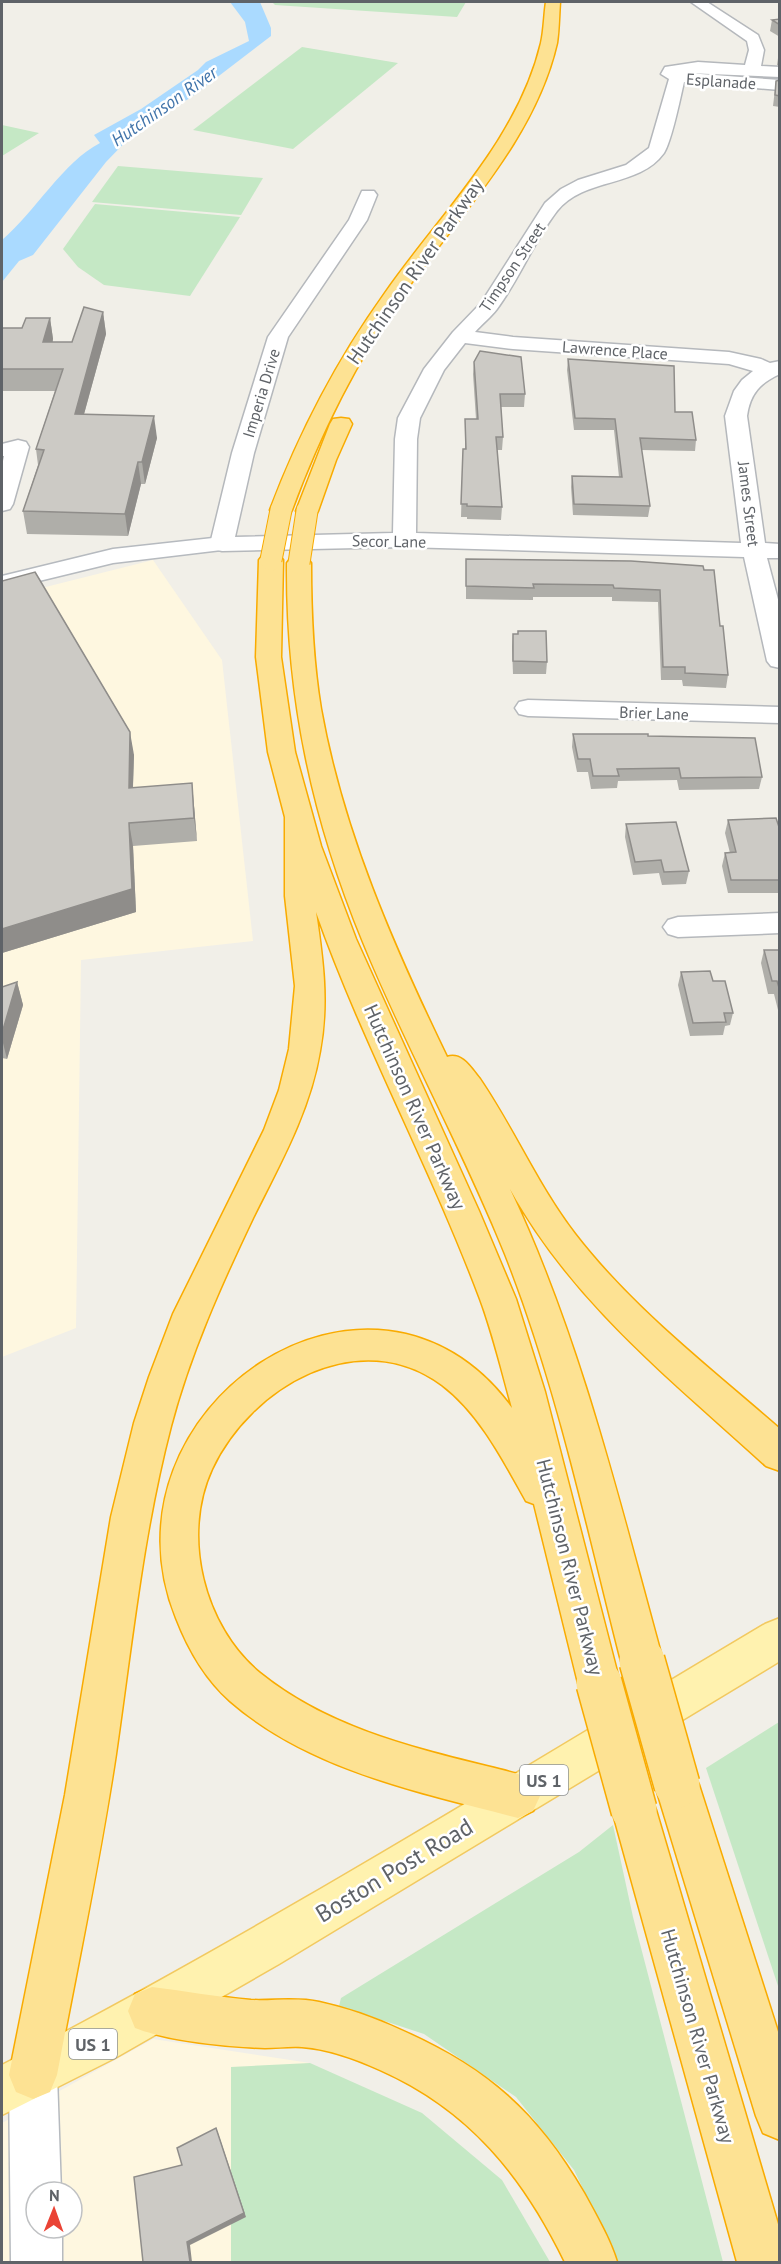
<svg xmlns="http://www.w3.org/2000/svg" width="781" height="2264" viewBox="0 0 781 2264" font-family="'PT Sans',sans-serif">
<style>
.commercial{fill:#fef7e0;fill-rule:evenodd}
.green{fill:#c5e8c5}
.water{fill:#aadaff}
.lines{fill:none;stroke-linecap:round;stroke-linejoin:round}
.street-casing{stroke:#b5b8bc;stroke-width:3}
.secondary-casing{stroke:#b6babf;stroke-width:3}
.primary-casing{stroke:#f2c960;stroke-width:3}
.highway-casing{stroke:#f9ab00;stroke-width:3}
.street{fill:#fff;fill-rule:evenodd}
.secondary{fill:#fff;fill-rule:evenodd}
.primary{fill:#fff2af;fill-rule:evenodd}
.highway{fill:#fde293;fill-rule:evenodd}
.highway-bridge-far1-casing{stroke:#f9ab00;stroke-width:23;stroke-linecap:butt}
.highway-bridge-casing{stroke:#f9ab00;stroke-width:48;stroke-linecap:butt}
.highway-bridge-far1{stroke:#fde293;stroke-width:21}
.highway-bridge{stroke:#fde293;stroke-width:45}
.wall{fill:#afaea9}
.shaded-wall{fill:#8f8d8a}
.building{fill:#cccac5;stroke:#8f8d8a;stroke-width:1.5}
.labels{text-anchor:middle;dominant-baseline:central;stroke-width:5;stroke-linejoin:round;paint-order:stroke}
.far-street-label{font-size:16px;fill:#5f6368;stroke:#fff}
.far-water-label{font-size:18px;font-style:italic;fill:#4174aa;stroke:#fff}
.shield{fill:#fff;stroke:#8f9295;stroke-width:1.5}
.shield-label{font-size:18px;font-weight:bold;fill:#5f6368}
.street-label{font-size:20px;fill:#5f6368;stroke:#fff}
.near-street-label{font-size:24px;fill:#5f6368;stroke:#fff}
</style>
<rect width="100%" height="100%" fill="#f1efe8"/>
<g class="commercial">
<polygon points="153,560 222,660 253,941 81,960 76,1328 2,1357 2,598"/>
<path d="M153,2039L310,2063L274,2262H2V2123ZM36,2192H72V2228H36Z"/>
</g>
<g class="green">
<polygon points="272,2 466,2 457,17 275,5"/>
<polygon points="302,47 398,63 293,149 193,130"/>
<polygon points="2,125 39,133 2,156"/>
<polygon points="118,166 263,178 241,215 92,202"/>
<polygon points="95,204 240,217 190,296 104,285 78,267 63,249"/>
<polygon points="779,1722 779,1989 706,1768"/>
<polygon points="613,1825 633,1917 723,2262 618,2262 574,2170 516,2097 424,2034 339,2006 341,1998 579,1852"/>
<polygon points="310,2063 422,2113 502,2180 550,2262 231,2262 231,2067"/>
</g>
<path class="water" d="M230,2H260L271,28V36L190,98L139,128L106,162L33,255L19,261L2,282V240C35,212 63,162 100,143L94,135L141,109L198,70L206,62L249,41L245,22Z"/>
<g class="lines">
<defs>
<g id="street">
<path d="M691,2H707L758,35L764,50L761,66L780,67V77L687,73L780,80V90L684,82C680,99 672,140 664,153C639,188 584,177 557,211C534,241 520,278 497,309C491,317 482,324 475,332L513,337L729,352L761,359L770,363L780,361V374C760,383 750,394 747,416L765,543L780,544V558H767L780,607V668L771,666L767,661L744,557L404,547L222,551L214,549L210,544L232,453L268,337L349,220L362,191H374L377,195L367,220L288,337L254,453L235,537L393,533L395,439L398,418L424,369L453,332L481,303L545,203L561,189L578,180L626,165L649,148L669,79L661,74L665,67L698,62L745,65L749,50L747,41ZM465,343L513,349L729,364L753,371L742,380L734,391L725,416L741,543L416,533L417,439L420,418L444,370Z"/>
<polygon points="18,440 26,442 29,447 13,504 10,509 2,511 2,466 4,456 2,456 2,444"/>
<polygon points="528,700 780,707 780,723 528,716 519,714 515,708 519,702"/>
<polygon points="780,913 780,933 678,937 668,934 663,927 668,920 678,917"/>
</g>
<g id="secondary">
<polygon points="222,537 230,539 234,544 230,549 113,563 2,590 2,576 113,549"/>
<polygon points="33,2051 50,2058 57,2075 61,2192 36,2192 36,2228 62,2228 62,2262 11,2262 9,2075 16,2058"/>
</g>
<path id="primary" d="M780,1618V1661L279,1964L115,2058L2,2115V2065C263,1930 513,1774 765,1624Z"/>
<g id="highway">
<path d="M546,2H560C559,15 559,30 557,43C535,140 457,217 402,296C356,362 320,434 292,510L289,515L281,517L273,515L270,510C299,433 337,360 385,293C440,214 518,140 541,43C544,30 544,15 546,2Z"/>
<polygon points="341,418 349,419 352,424 336,460 318,511 315,516 307,518 299,516 296,511 330,424 333,419"/>
<path d="M271,553L279,555L283,560L281,657L295,752L321,846L356,939L479,1211L516,1299L545,1392L620,1683L614,1698L599,1704L584,1698L578,1683L534,1504L526,1501C503,1460 480,1414 442,1385C359,1323 250,1387 212,1469C181,1536 204,1627 260,1673C334,1733 428,1751 518,1774L533,1781L540,1796L533,1811L518,1818C419,1792 309,1770 230,1701C205,1679 188,1649 176,1618C92,1410 372,1217 512,1408C502,1372 493,1334 480,1299C431,1168 363,1044 316,912C323,959 329,1003 320,1051C310,1111 280,1164 253,1218C221,1285 190,1354 171,1426C143,1533 132,1644 116,1754C100,1861 77,1968 57,2075L50,2092L33,2099L16,2092L9,2075L65,1795L111,1517L134,1423L149,1377L173,1314L264,1130L279,1090L289,1049L295,986L285,896V817L268,752L256,657L259,560L263,555Z"/>
<path d="M299,556L307,558L311,563C311,612 313,661 321,709C343,832 393,945 447,1057C462,1052 471,1068 480,1079C514,1129 538,1186 575,1234C633,1309 709,1367 780,1429V1471L766,1466C671,1379 574,1304 510,1189C581,1340 619,1501 663,1661L657,1675L642,1681L627,1675L621,1661C586,1524 557,1385 505,1254C462,1147 406,1047 363,942C312,818 286,697 287,563L291,558Z"/>
<polygon points="677,1763 692,1770 699,1785 780,2038 780,2140 763,2133 756,2116 655,1785 662,1770"/>
<polygon points="634,1788 650,1794 656,1810 780,2231 780,2262 737,2262 612,1810 618,1794"/>
<path d="M152,1987C185,1991 218,1997 251,2000C274,2001 297,1997 319,2002C347,2008 375,2018 401,2030C487,2068 537,2112 584,2193C596,2215 610,2239 617,2262H565C523,2176 470,2110 380,2070C356,2059 329,2049 302,2047C290,2046 278,2048 265,2048C229,2047 168,2041 135,2028L128,2011L135,1994Z"/>
</g>
</defs>
<use href="#street" class="street-casing"/>
<use href="#secondary" class="secondary-casing"/>
<use href="#primary" class="primary-casing"/>
<use href="#highway" class="highway-casing"/>
<use href="#street" class="street"/>
<use href="#secondary" class="secondary"/>
<use href="#primary" class="primary"/>
<use href="#highway" class="highway"/>
<defs>
<g id="highway-bridge-far1">
<polyline points="271,560 281,510"/>
<polyline points="299,563 307,511"/>
</g>
<g id="highway-bridge">
<polyline points="642,1661 677,1785"/>
<polyline points="599,1683 634,1810"/>
</g>
</defs>
<use href="#highway-bridge-far1" class="highway-bridge-far1-casing"/>
<use href="#highway-bridge" class="highway-bridge-casing"/>
<use href="#highway-bridge-far1" class="highway-bridge-far1"/>
<use href="#highway-bridge" class="highway-bridge"/>
</g>
<g class="wall">
<polygon points="780,19 780,37 770,31 772,20"/>
<polygon points="780,45 780,66 777,65"/>
<polygon points="780,80 780,107 773,106 776,81"/>
<polygon points="103,312 106,334 84,414 157,438 145,484 141,484 128,536 27,534 23,511 38,465 36,449 55,391 2,391 2,328 22,328 50,318 53,339 53,342 72,342"/>
<polygon points="568,359 675,412 696,440 695,451 641,450 650,506 648,517 573,515 571,487 572,476 619,477 614,430 574,430 567,370"/>
<polygon points="474,362 525,394 524,407 501,407 503,437 502,450 497,450 502,507 501,520 467,519 467,517 461,517 463,449 465,449 465,419 476,419 473,374"/>
<polygon points="466,559 704,570 720,626 728,675 726,688 683,686 682,680 661,680 658,602 612,601 612,597 533,597 533,600 466,599"/>
<polygon points="2,581 134,755 133,788 194,806 197,841 133,846 136,912 2,953"/>
<polygon points="513,634 547,662 546,674 513,674 512,647"/>
<polygon points="573,734 648,736 762,777 759,789 679,790 677,780 618,781 617,788 591,789 588,772 577,772 572,747"/>
<polygon points="728,820 780,830 780,893 728,893 722,866 725,853 730,853 725,833"/>
<polygon points="626,824 689,871 686,884 662,885 659,873 633,875 625,837"/>
<polygon points="764,950 780,950 780,1018 774,994 768,994 761,963"/>
<polygon points="681,972 713,981 733,1013 730,1025 725,1026 723,1035 690,1036 678,985"/>
<polygon points="17,982 23,1005 7,1059 2,1058 2,987"/>
</g>
<g class="shaded-wall">
<polygon points="103,312 106,334 78,436 75,414"/>
<polygon points="50,318 53,339 46,363 43,342"/>
<polygon points="154,416 157,438 145,484 142,462"/>
<polygon points="138,462 141,484 128,536 125,514"/>
<polygon points="130,732 134,755 132,811 129,788"/>
<polygon points="192,783 194,806 197,841 194,818"/>
<polygon points="129,823 133,846 136,912 2,953 2,929"/>
<polygon points="17,982 23,1005 7,1059 2,1039 2,1033"/>
<polygon points="216,2128 218,2133 246,2217 190,2245 192,2262 190,2262 187,2242"/>
</g>
<g class="building">
<polygon points="780,19 780,25 772,20"/>
<polygon points="780,80 780,96 775,95 776,81"/>
<polygon points="84,307 103,312 75,414 154,416 142,462 138,462 125,514 23,511 44,450 36,449 63,369 2,369 2,328 22,328 26,318 50,318 43,342 72,342"/>
<polygon points="480,351 521,357 525,394 500,394 503,437 496,437 502,507 467,506 467,504 461,504 463,449 466,449 465,419 478,419 474,362"/>
<polygon points="568,359 674,366 675,412 692,412 696,440 640,438 650,506 574,504 572,476 622,477 615,419 575,418"/>
<polygon points="466,559 631,561 703,566 704,570 714,570 720,626 723,626 728,675 685,673 685,667 663,667 660,590 614,588 613,585 533,584 534,588 466,586"/>
<polygon points="35,572 130,732 129,788 192,783 194,818 129,823 132,889 2,929 2,581"/>
<polygon points="518,631 546,631 547,662 513,661 513,634 518,634"/>
<polygon points="573,734 648,734 648,736 755,738 762,777 681,778 679,768 617,769 619,776 593,776 590,759 578,759"/>
<polygon points="776,818 780,830 780,880 731,880 725,853 736,852 728,820"/>
<polygon points="676,822 689,871 664,872 661,860 635,862 626,824"/>
<polygon points="764,950 780,950 780,991 777,981 772,981"/>
<polygon points="710,971 713,981 725,981 733,1013 724,1013 726,1022 693,1023 681,972"/>
<polygon points="17,982 2,1033 2,987"/>
<polygon points="216,2128 244,2213 187,2242 190,2262 143,2262 134,2177 182,2165 177,2148"/>
</g>
<g class="labels">
<g class="far-street-label">
<text transform="translate(721 81) rotate(4)">Esplanade</text>
<text transform="translate(512 267) rotate(-56)">Timpson Street</text>
<text transform="translate(615 350) rotate(4)">Lawrence Place</text>
<text transform="translate(261 393) rotate(-73)">Imperia Drive</text>
<text transform="translate(749 504) rotate(83)">James Street</text>
<text transform="translate(389 541) rotate(1)">Secor Lane</text>
<text transform="translate(654 713) rotate(2)">Brier Lane</text>
</g>
<g class="far-water-label">
<text transform="translate(164 106) rotate(-35)">Hutchinson River</text>
</g>
<g class="shield">
<rect x="520" y="1765" width="48" height="30" rx="4.5"/>
<rect x="69" y="2029" width="48" height="30" rx="4.5"/>
</g>
<g class="shield-label">
<text x="544" y="1780">US 1</text>
<text x="93" y="2044">US 1</text>
</g>
<g class="street-label">
<text transform="translate(415 271) rotate(-55)">Hutchinson River Parkway</text>
<text transform="translate(415 1107) rotate(66)">Hutchinson River Parkway</text>
<text transform="translate(570 1567) rotate(76)">Hutchinson River Parkway</text>
<text transform="translate(698 2036) rotate(74)">Hutchinson River Parkway</text>
</g>
<g class="near-street-label">
<text transform="translate(394 1870) rotate(-31)">Boston Post Road</text>
</g>
</g>
<rect width="781" height="2264" fill="none" stroke="#5f6368" stroke-width="6"/>
<g transform="translate(54 2210) rotate(1)"><circle r="28" fill="#ffffff" stroke="#bfc1c3" stroke-width="1.5"/>
<path d="M0-4.5L10 22L0 15L-10 22Z" fill="#ea4335"/>
<text y="-9" font-size="16" font-weight="bold" text-anchor="middle" fill="#5f6368">N</text>
</g>
</svg>
